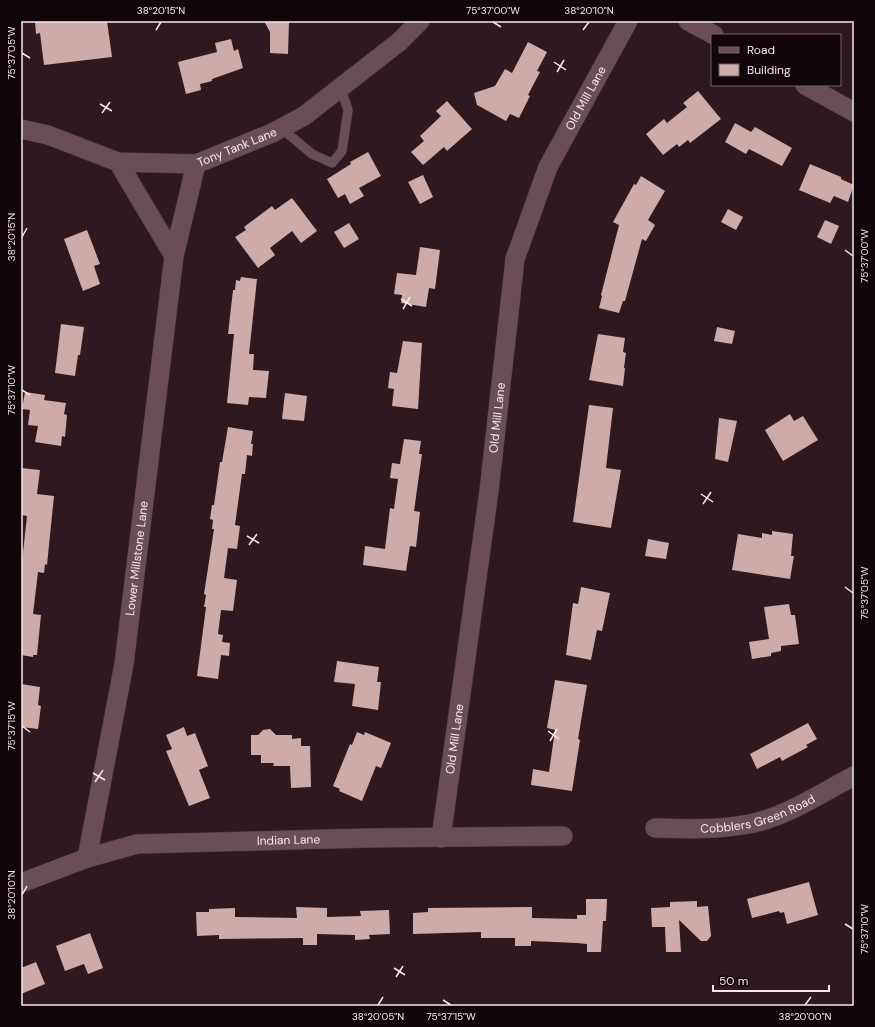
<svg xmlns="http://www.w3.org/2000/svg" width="875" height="1027" viewBox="0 0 875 1027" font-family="'DM Sans',sans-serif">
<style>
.building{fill:#ceaba8}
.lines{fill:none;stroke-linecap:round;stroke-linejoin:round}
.service-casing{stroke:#49353d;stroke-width:10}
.minor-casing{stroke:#49353d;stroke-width:20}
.service{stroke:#6a4d57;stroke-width:9}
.minor{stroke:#6a4d57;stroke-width:19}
.ticks{fill:none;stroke:#f9e7ed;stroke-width:1.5}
.labels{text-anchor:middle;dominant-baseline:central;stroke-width:4;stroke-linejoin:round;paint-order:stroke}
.street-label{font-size:12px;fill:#f9e7ed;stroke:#11070a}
.neatline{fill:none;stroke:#f9e7ed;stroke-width:1.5}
.ticks-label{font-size:10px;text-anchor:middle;fill:#f9e7ed}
</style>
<rect width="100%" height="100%" fill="#301821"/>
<g class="building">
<polygon points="35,21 107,21 112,57 44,65 40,33 36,34"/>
<polygon points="264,21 289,21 288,54 270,53 270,32"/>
<polygon points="231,39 234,51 238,49 243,68 212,79 212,81 200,84 201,90 186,94 178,62 217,52 215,43"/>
<polygon points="528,42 547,52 537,71 540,72 528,95 530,96 519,118 510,114 506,121 477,105 474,93 495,86 505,69 512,73"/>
<polygon points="698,91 721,119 690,143 688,140 679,147 677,144 663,155 646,134 664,119 667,123 687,107 683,103"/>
<polygon points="447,101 472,129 447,151 444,147 423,165 411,152 424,141 420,136 441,116 436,111"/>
<polygon points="735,123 751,132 755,127 792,148 782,166 749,149 746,154 725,142"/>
<polygon points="368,152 381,176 359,188 364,196 350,204 345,194 338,198 327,179 351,164 350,162"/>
<polygon points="810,164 841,177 841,179 854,185 848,202 834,196 830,203 799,190"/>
<polygon points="423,175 433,197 420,204 408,182"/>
<polygon points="641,176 665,191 648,220 655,225 646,241 642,239 625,301 623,301 619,313 599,308 602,296 601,295 619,225 613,222 634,184 636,185"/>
<polygon points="292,198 317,231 301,243 292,231 270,248 275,255 258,268 235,237 246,230 244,227 272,206 275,210"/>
<polygon points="728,209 743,217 736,230 721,222"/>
<polygon points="825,220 839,226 831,244 817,237"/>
<polygon points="349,223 359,239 344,248 334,232"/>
<polygon points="87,230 100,264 94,266 100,284 83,291 64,239"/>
<polygon points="420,247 440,250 435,289 429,288 426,307 401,303 402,295 394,294 397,273 416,275"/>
<polygon points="241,277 257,279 249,354 254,354 253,370 269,371 266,398 249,397 248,405 227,403 234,334 228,334 233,290 235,290 236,280 240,281"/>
<polygon points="61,324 84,327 80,355 78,355 75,376 55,373"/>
<polygon points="717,327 735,331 732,344 714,341"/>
<polygon points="598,334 625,338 623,352 626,353 624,368 625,368 623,386 589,380"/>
<polygon points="403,341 422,343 418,409 392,406 394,389 388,388 390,372 397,373"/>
<polygon points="25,392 45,395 44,400 66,403 64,414 67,415 65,437 62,436 61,446 35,442 38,426 28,425 30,410 22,409"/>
<polygon points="285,393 307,396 304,421 282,419"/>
<polygon points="589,405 613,408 606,468 621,470 611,528 573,522"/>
<polygon points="790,414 794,421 803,416 818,440 783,461 765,430"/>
<polygon points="719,418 737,421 728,462 715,459"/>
<polygon points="228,427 253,431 251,444 253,444 252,456 247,455 245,474 242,474 235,525 240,526 237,549 228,548 224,578 237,580 233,611 221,610 218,634 223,635 222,642 230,643 229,656 221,655 218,679 197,676 206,607 204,607 206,595 204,594 214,529 212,529 213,520 210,519 212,505 214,505 220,462 222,462"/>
<polygon points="404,439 421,441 419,454 422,454 414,511 420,512 416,547 410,546 406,571 363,565 365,546 385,549 390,508 394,509 398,479 390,478 392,463 400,464"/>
<polygon points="21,468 40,470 37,494 54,496 47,565 45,564 44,573 38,572 33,614 41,615 37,655 33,655 33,657 21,655 21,570 27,516 21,515"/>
<polygon points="772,531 793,534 791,556 794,556 790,579 732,570 738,534 762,538 762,533 772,535"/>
<polygon points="648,539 669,543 666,559 645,556"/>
<polygon points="581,587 610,593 602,631 597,630 591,660 566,655 573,603 578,604"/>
<polygon points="789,604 791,615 795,615 799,644 781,646 781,651 771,653 771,656 752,659 749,642 769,639 764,607"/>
<polygon points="337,661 379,667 377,682 381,682 378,710 352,706 355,684 334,682"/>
<polygon points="555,680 587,685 578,739 580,740 572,791 531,785 533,769 549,772 555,730 547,728"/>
<polygon points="21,684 40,687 38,705 41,706 38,729 21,727"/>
<polygon points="808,723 817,739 806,745 808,747 782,761 780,757 757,769 750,754"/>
<polygon points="184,727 187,736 195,733 208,766 199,770 210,798 189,806 166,751 172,749 166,735"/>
<polygon points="270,729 276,735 292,735 292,739 301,738 301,746 310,746 311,787 291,788 290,766 273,766 274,763 261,763 261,755 251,755 251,735 258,735 263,730"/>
<polygon points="357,732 364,735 365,732 391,743 381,768 376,766 362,801 339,791 340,789 333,786 350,744 352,745"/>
<polygon points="809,882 818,915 787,924 784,912 780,913 779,911 752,918 747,899"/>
<polygon points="586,899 607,899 606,921 603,921 601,952 587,952 587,944 577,943 531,941 531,946 515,946 515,938 481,938 481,932 413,934 413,913 428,912 428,908 532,907 532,918 577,919 577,915 586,915"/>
<polygon points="697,901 697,907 708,906 711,936 707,941 701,941 679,920 681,952 666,952 665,927 652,927 651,908 670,907 670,902"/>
<polygon points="296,907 327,908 327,917 361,916 360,911 389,910 390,934 369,935 370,939 355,940 355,935 317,934 317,945 303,945 303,938 219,939 219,935 197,936 196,912 209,912 209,909 235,908 235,917 297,918"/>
<polygon points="90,933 103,968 88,974 84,964 65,971 56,946"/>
<polygon points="36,962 45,984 21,994 21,968"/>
</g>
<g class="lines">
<defs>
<polyline id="service" points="281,128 312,154 332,163 342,151 348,110 341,89"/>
<g id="minor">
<polyline points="688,21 714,35"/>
<polyline points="805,85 854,112"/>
<path id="s1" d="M21,129L48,135L118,162L196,164L272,133L304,116L399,42L420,21"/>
<polyline points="118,162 174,256"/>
<path id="s2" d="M655,828C687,829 717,830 749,824C786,817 821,793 854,776"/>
<path id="s3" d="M441,838L489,491L515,259L548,167L628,21"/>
<path id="s4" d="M87,858L124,664L174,256L196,164"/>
<path id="s5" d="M21,883L87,858L137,844L368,838L563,836"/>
</g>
</defs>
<use href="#service" class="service-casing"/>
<use href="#minor" class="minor-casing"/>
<use href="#service" class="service"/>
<use href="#minor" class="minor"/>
</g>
<path class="ticks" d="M493,22L501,27M156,30L161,22M583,30L589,22M22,53L30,58M554,62L566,70M557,72L564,60M100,104L112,111M102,113L110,102M22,237L27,228M845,250L853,256M401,299L412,306M403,309L410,297M22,390L30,395M701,494L713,502M703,504L711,492M247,536L259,543M249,545L257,534M845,587L853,593M22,726L30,732M548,731L559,739M550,741L557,729M93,773L105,780M95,782L103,770M22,895L27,886M845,924L853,929M394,968L405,975M396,977L403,966M443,1000L451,1005M378,1005L383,997M805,1005L811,997"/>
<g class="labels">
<g class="street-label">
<text stroke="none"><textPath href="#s3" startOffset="760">Old Mill Lane</textPath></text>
<text stroke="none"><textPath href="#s1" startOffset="225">Tony Tank Lane</textPath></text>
<text stroke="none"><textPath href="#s3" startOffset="424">Old Mill Lane</textPath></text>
<text stroke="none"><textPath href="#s4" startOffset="304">Lower Millstone Lane</textPath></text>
<text stroke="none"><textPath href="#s3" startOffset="100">Old Mill Lane</textPath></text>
<text stroke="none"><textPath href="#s2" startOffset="105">Cobblers Green Road</textPath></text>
<text stroke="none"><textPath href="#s5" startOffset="274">Indian Lane</textPath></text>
</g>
</g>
<rect width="875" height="1027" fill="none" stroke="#11070a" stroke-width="44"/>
<rect x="711" y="34" width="130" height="52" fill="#11070a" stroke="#6e6165"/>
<rect x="719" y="47" width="20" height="6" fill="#6a4d57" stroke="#6e6165"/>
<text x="747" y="54" font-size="12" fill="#f9e7ed">Road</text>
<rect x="719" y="64" width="20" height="12" fill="#ceaba8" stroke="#6e6165"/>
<text x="747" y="74" font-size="12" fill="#f9e7ed">Building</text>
<path d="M713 985v6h116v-6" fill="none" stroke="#f9e7ed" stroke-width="2"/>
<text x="719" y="985" font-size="12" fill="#f9e7ed" stroke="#11070a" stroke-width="3" paint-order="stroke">50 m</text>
<rect x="22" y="22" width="831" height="983" class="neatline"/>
<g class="ticks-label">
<text x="161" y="14">38°20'15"N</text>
<text x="493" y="14">75°37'00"W</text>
<text x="589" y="14">38°20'10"N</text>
<text transform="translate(11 53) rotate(-90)" y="4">75°37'05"W</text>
<text transform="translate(11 237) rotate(-90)" y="4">38°20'15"N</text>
<text transform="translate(864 256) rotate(-90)" y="4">75°37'00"W</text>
<text transform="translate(11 390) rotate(-90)" y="4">75°37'10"W</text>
<text transform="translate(864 593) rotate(-90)" y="4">75°37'05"W</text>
<text transform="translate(11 726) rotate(-90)" y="4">75°37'15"W</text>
<text transform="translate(11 895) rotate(-90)" y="4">38°20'10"N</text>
<text transform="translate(864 929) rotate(-90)" y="4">75°37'10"W</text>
<text x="378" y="1020">38°20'05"N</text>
<text x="451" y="1020">75°37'15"W</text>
<text x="805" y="1020">38°20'00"N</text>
</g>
</svg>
